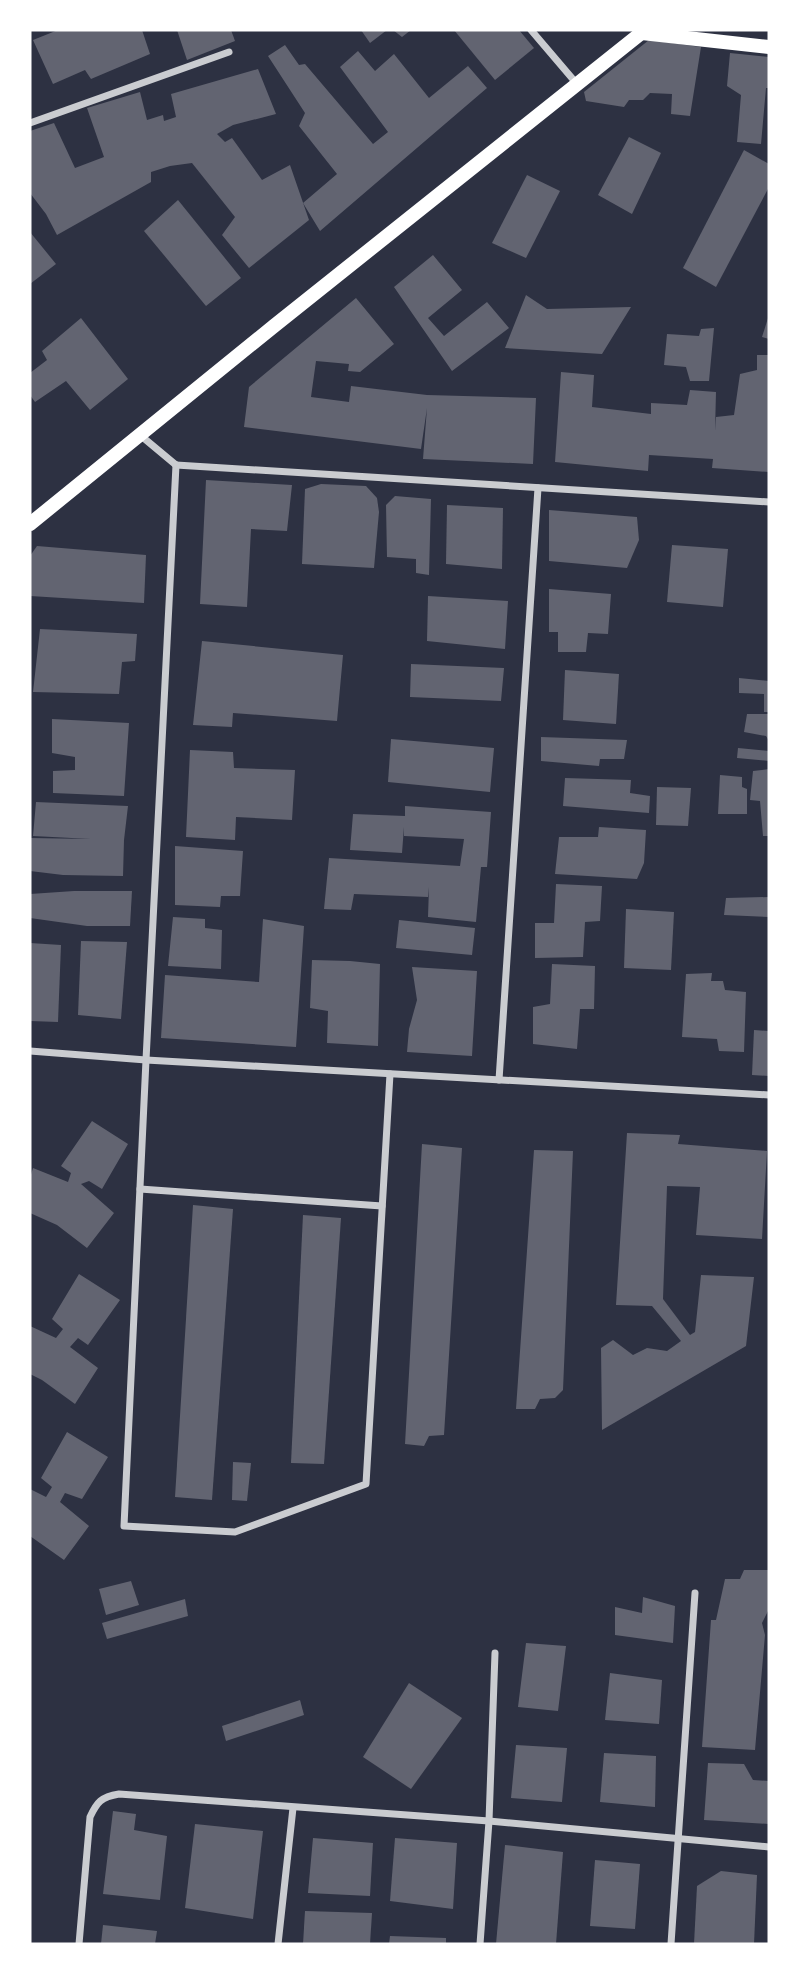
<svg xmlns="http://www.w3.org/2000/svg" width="799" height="1974" viewBox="0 0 799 1974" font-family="Helvetica,sans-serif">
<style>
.building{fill:#626471}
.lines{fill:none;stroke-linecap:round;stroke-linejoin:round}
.minor{stroke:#caccd0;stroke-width:7}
.secondary{stroke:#fff;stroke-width:14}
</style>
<rect width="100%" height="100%" fill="#2d3142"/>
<g class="building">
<polygon points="58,30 142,30 150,54 91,79 85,70 53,84 33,40"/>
<polygon points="177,30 231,30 235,41 187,60"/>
<polygon points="361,30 387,30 370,43"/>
<polygon points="393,30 411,30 402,37"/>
<polygon points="454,30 519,30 534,48 495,80"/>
<polygon points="649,40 701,47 690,116 671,114 672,94 650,93 643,100 629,100 624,107 586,101 584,92"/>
<polygon points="285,45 299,65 305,64 373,144 388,132 340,67 358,51 375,71 394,54 429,98 468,66 487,88 320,231 303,203 337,174 299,126 305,113 268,56"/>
<polygon points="730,53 769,57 769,88 766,88 761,144 737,142 741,95 727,86"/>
<polygon points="258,69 276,114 233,125 217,134 225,142 232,138 262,180 290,165 309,220 249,268 222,235 235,217 192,163 170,166 151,172 151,182 57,235 46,214 30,193 30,131 54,123 75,168 104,157 87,108 140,92 147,120 163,115 164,121 176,117 171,94"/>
<polygon points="629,137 661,153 632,214 598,195"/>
<polygon points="744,150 769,164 769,187 716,287 683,268"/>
<polygon points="527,175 560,191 526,258 492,243"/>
<polygon points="178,200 241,278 206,306 144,231"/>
<polygon points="30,232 56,264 30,284"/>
<polygon points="433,255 462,290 428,318 444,336 487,302 509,328 452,371 394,287"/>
<polygon points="526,295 547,309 631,307 602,354 505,348"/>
<polygon points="356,298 394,344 360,372 348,371 349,364 316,361 311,397 349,402 351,386 427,395 536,398 533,464 423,459 427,408 421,449 244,427 249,387"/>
<polygon points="769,315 769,339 762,337"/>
<polygon points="81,318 128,379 90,410 66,381 35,402 30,395 30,373 47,360 42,351"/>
<polygon points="714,328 709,381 690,381 686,367 664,365 667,334 699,336 701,329"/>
<polygon points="757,355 769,355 769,472 712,468 713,459 649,455 648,471 555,462 561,372 594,375 592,407 651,414 651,403 687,405 690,390 716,392 715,431 716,417 734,415 740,374 757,370"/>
<polygon points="206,480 292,485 287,531 251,529 247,607 200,604"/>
<polygon points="321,484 366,486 377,498 379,512 374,568 302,564 305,489"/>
<polygon points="395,496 431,499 429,575 416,573 416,559 387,557 386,505"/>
<polygon points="447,505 503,508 502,569 446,564"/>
<polygon points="549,510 637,517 639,540 627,568 549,561"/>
<polygon points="672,545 728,549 723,607 667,602"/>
<polygon points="37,546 146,555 144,603 30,596 30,556"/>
<polygon points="549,589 611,594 608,634 588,633 586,652 558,652 558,632 549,632"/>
<polygon points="428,596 508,601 505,649 427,641"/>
<polygon points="40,629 137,634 135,661 122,662 119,694 33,692"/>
<polygon points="202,641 343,655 337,721 233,713 232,727 193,725"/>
<polygon points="411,664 504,668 501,701 410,697"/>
<polygon points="565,670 619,674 616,724 563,720"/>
<polygon points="739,678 769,681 769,712 764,712 764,694 739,693"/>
<polygon points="747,714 769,714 769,741 766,736 744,732"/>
<polygon points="52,719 129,723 124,796 53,793 53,771 75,770 75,757 52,753"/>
<polygon points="541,737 627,740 624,759 600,759 599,766 541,761"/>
<polygon points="391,739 494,748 490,792 388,782"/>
<polygon points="738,748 769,751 769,761 737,758"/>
<polygon points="190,750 233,752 234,768 295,770 292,820 236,817 235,840 186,837"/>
<polygon points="769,769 769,836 763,836 760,801 750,800 753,771"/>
<polygon points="720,775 742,777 742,787 747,789 747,814 718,814"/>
<polygon points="565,778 631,780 630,793 650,796 649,813 563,806"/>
<polygon points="657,787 691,788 688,826 656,825"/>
<polygon points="36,802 128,806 124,840 123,876 63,875 30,871 30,838 91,839 33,836"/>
<polygon points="405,806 491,812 487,867 481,867 476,922 428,917 429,887 428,897 354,894 351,910 324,909 329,858 460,866 464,839 404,836 404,827 402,853 350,850 353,814 405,816"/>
<polygon points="599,827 646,830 644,863 637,879 555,874 559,837 598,837"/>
<polygon points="175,846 243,851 240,896 221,896 220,907 175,905"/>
<polygon points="556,884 602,886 600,921 585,922 583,957 535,958 535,923 554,923"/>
<polygon points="74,891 132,891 130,926 87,926 30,918 30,894"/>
<polygon points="769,897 769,917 724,915 726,898"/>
<polygon points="626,909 674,912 671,970 624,968"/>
<polygon points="173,917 205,919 205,928 222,930 221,969 168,966"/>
<polygon points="263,919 304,926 296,1047 161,1038 165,975 259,982"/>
<polygon points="399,920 475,928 472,955 396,948"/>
<polygon points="81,941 127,942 121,1019 78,1015"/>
<polygon points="30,943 61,945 58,1022 30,1021"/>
<polygon points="312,960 350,961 380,964 378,1046 327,1043 328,1011 310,1008"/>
<polygon points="552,964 595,966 594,1009 580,1009 577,1049 533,1044 533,1007 550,1004"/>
<polygon points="412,967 477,971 472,1056 407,1052 409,1029 417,1000"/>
<polygon points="712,973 711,981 723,981 725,990 746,992 744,1052 719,1051 717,1039 682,1037 686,974"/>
<polygon points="754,1030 769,1031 769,1076 752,1075"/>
<polygon points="92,1121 128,1144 102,1189 89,1181 81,1184 114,1213 87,1248 57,1225 30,1213 30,1178 33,1168 68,1182 71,1173 61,1166"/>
<polygon points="627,1133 680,1135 678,1144 767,1151 762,1239 696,1235 700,1187 667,1186 663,1299 690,1335 695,1332 701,1275 754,1277 746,1346 602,1430 601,1348 613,1340 633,1355 647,1348 667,1351 681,1341 652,1306 616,1305"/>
<polygon points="422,1144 462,1148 444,1435 429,1436 424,1446 405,1444"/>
<polygon points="534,1150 573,1151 563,1390 555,1398 540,1399 535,1409 516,1409"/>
<polygon points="193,1205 233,1209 212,1500 175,1497"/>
<polygon points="303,1215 341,1218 324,1464 291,1463"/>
<polygon points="79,1274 120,1300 88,1345 78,1338 70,1347 98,1368 75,1404 42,1380 30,1374 30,1326 56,1338 63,1329 52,1319"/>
<polygon points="67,1432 108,1457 82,1499 65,1493 60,1502 89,1526 64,1560 30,1536 30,1489 46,1497 52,1487 41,1478"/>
<polygon points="233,1462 251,1463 247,1501 232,1500"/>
<polygon points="744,1570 769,1570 769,1609 762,1623 765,1635 755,1750 702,1747 711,1620 716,1620 725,1579 740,1579"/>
<polygon points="131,1581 139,1605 106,1615 99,1589"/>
<polygon points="643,1597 675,1606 673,1643 615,1635 615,1607 642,1613"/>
<polygon points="185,1599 188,1616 107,1639 102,1623"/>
<polygon points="526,1643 566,1646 558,1711 518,1707"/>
<polygon points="610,1673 662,1680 659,1724 605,1720"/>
<polygon points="409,1683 462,1718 411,1789 363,1757"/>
<polygon points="300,1700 304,1715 226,1741 222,1726"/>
<polygon points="516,1745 567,1748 562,1802 511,1798"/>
<polygon points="604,1753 656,1756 655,1807 600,1802"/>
<polygon points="708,1763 744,1764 753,1780 769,1781 769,1824 704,1820"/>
<polygon points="113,1811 136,1814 134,1830 167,1836 160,1900 103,1894"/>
<polygon points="195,1824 263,1831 253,1919 185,1908"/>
<polygon points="313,1838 373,1843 370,1896 308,1893"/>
<polygon points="395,1838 457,1843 453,1909 390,1901"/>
<polygon points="505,1845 563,1852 556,1944 496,1944"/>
<polygon points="595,1860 640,1864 635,1929 590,1926"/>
<polygon points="721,1871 757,1875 754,1944 694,1944 697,1886"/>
<polygon points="305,1911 372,1913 370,1944 303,1944"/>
<polygon points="103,1925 157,1931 155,1944 101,1944"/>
<polygon points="390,1936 446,1938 446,1944 389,1944"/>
</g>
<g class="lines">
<g class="minor">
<polyline points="531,30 577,84"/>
<polyline points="30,123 229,52"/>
<polyline points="140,435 176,465"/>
<polyline points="176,465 146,1060 124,1526 235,1532 366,1484 390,1074"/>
<polyline points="176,465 769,502"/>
<polyline points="30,1051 146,1060 769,1095"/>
<polyline points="499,1080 538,488"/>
<polyline points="140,1189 382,1206"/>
<path d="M79,1944L90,1817C97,1802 101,1797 119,1794L489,1821L769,1847"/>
<polyline points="278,1944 293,1808"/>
<polyline points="480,1944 489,1821 495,1653"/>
<polyline points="671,1944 695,1593"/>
</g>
<g class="secondary">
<polyline points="642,33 769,47"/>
<polyline points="30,524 274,326 645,30"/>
</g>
</g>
<rect width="799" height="1974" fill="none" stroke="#ffffff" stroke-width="63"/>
</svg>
